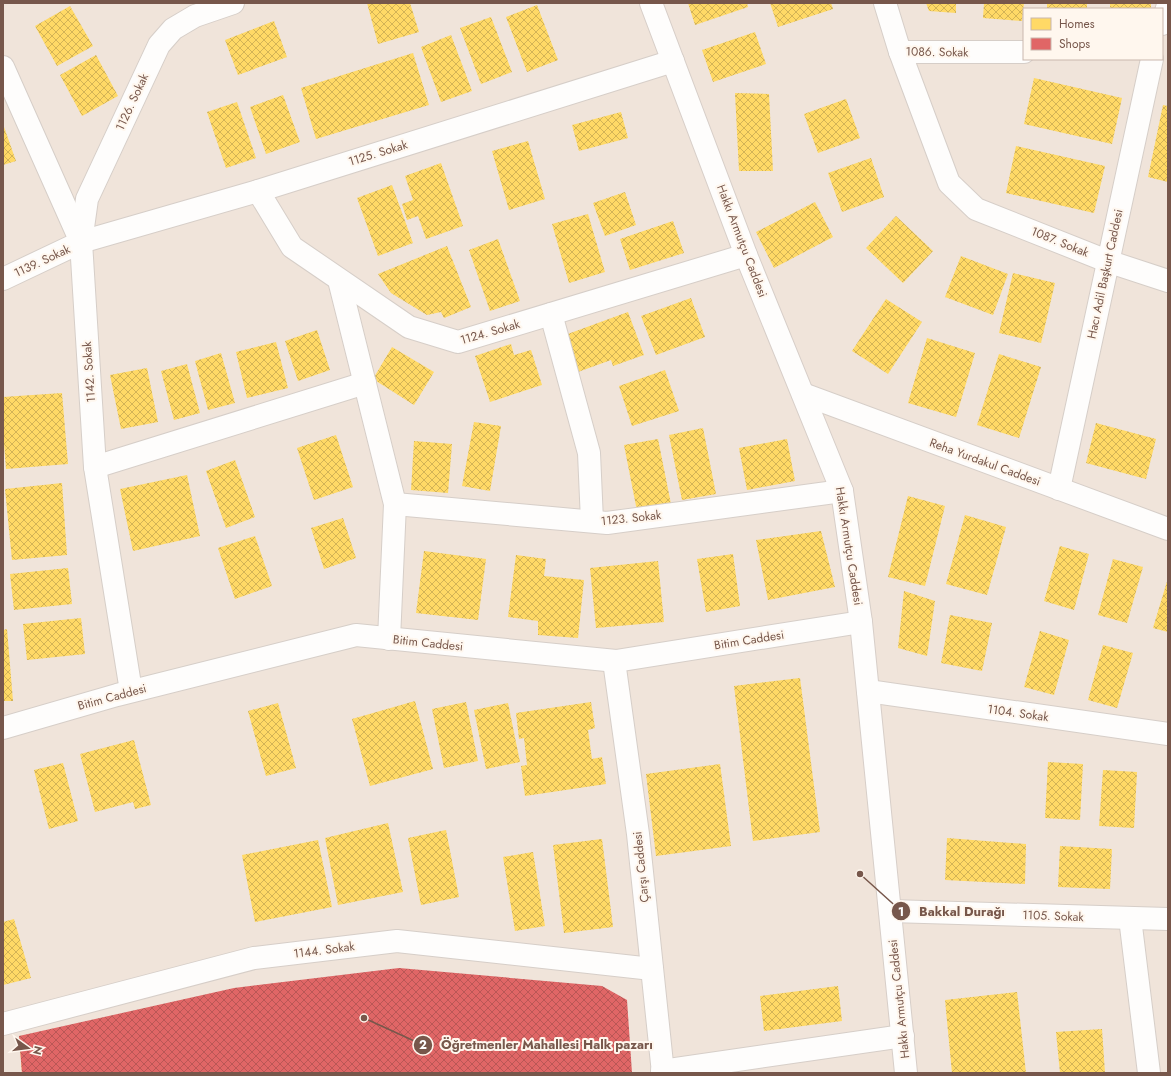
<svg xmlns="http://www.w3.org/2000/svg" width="1171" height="1076" viewBox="0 0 1171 1076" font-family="Jost,sans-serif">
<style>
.residential{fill:#f0e4da;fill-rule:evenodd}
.homes{fill:url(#homes-cross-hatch)}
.shops{fill:url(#shops-cross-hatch)}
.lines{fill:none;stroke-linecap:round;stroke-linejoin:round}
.minor-casing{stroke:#d6cec8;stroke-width:24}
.tertiary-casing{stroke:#d6cec8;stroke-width:24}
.secondary-casing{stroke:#d7cec8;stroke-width:24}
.minor{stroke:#fefdfc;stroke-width:22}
.tertiary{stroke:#fefdfc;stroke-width:22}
.secondary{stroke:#fefdfc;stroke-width:22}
.labels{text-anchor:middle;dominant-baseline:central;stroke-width:4;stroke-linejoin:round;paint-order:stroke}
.street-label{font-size:12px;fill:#77574b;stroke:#fff7ee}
.leader{fill:none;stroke:#77574b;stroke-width:1.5}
.callout-dot{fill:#77574b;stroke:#fff7ee;stroke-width:1.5}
.mark-label{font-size:12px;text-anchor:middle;font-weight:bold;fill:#fff}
.callout-label{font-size:13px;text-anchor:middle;font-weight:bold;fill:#77574b;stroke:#fff7ee;stroke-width:4;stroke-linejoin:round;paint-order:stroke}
</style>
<defs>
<pattern id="homes-cross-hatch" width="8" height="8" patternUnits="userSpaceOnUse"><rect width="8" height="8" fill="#ffd966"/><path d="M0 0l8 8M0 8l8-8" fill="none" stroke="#d3b356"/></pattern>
<pattern id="shops-cross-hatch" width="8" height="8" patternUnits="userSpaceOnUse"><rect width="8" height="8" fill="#e06666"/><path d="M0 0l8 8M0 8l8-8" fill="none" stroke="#ba5756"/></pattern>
</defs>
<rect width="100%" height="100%" fill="#f7f2ec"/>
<path class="residential" d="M3,3H1168V1073H3ZM1024,9H1162V59H1024Z"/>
<g class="homes">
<polygon points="367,3 410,3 419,32 378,44"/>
<polygon points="688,3 747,3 748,7 695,25"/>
<polygon points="770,3 831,3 833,9 778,27"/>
<polygon points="926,3 956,3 956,13 929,11"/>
<polygon points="984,3 1024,3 1022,21 983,18"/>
<rect x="1047" y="3" width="40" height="6"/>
<rect x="1110" y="3" width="41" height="6"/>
<polygon points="537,5 558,60 527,72 506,17"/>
<polygon points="70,6 93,46 57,66 35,26"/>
<polygon points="491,17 512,72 481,84 460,28"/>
<polygon points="274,21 287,57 238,75 225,40"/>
<polygon points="755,32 766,64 713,82 702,50"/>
<polygon points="451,35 472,91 441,102 421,47"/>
<polygon points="413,53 429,105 316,139 301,88"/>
<polygon points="96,55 118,96 82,116 60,75"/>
<polygon points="1034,78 1122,98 1112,144 1024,124"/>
<polygon points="735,93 769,94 773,171 739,171"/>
<polygon points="283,95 300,142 266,154 250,107"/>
<polygon points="846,99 860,138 818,153 804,114"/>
<polygon points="237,102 256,158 226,168 207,112"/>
<polygon points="1163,105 1168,106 1168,182 1148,177"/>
<polygon points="621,112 628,138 579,151 572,125"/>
<polygon points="3,124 16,161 3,165"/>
<polygon points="528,141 545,199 509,210 492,151"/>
<polygon points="1016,146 1105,166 1094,213 1006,193"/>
<polygon points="871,158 884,197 842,212 828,173"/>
<polygon points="441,163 463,226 426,239 418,216 407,220 402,204 413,200 405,176"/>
<polygon points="392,185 413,243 378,256 357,198"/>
<polygon points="625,192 636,225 605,236 593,203"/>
<polygon points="815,202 833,237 774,268 756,232"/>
<polygon points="588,214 605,272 569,283 552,224"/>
<polygon points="896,216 933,251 903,283 866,248"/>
<polygon points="673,221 684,253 630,270 620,239"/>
<polygon points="498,239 520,301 490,311 469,250"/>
<polygon points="447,246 471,307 444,318 441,312 427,315 391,293 378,274"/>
<polygon points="961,256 1008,274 993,315 945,297"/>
<polygon points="1013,273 1055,283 1041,343 999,333"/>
<polygon points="691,298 705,337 656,355 641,316"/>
<polygon points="886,299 922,322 888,374 852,351"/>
<polygon points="628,312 644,355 613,366 611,360 578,372 565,335"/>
<polygon points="317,330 330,370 298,381 285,341"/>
<polygon points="927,338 975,353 956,417 908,403"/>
<polygon points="276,342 288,388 247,398 236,352"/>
<polygon points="511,344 514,355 531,350 542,385 490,402 475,356"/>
<polygon points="392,347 434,372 414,405 373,379"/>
<polygon points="221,353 235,403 208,410 195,361"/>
<polygon points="999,354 1041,367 1019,438 977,425"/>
<polygon points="187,364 200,413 174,420 161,371"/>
<polygon points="147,368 158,422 121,429 110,375"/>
<polygon points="665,370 679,411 632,426 619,386"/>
<polygon points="62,393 68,464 6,469 3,431 3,397"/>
<polygon points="474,422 501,426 490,491 462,486"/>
<polygon points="1096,423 1156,439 1146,479 1086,463"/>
<polygon points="703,428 716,494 682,500 669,435"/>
<polygon points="336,435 353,487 314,500 297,448"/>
<polygon points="658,439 671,504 637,511 624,445"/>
<polygon points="787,439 795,481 747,490 739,448"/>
<polygon points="414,441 452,444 448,493 411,490"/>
<polygon points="235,460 255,517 226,528 206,471"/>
<polygon points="187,475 200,536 133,551 120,489"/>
<polygon points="62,483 67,555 12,560 5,489"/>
<polygon points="908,496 945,506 925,586 888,577"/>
<polygon points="965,515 1006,527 987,595 946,584"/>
<polygon points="343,518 356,558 324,569 311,528"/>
<polygon points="821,531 835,587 768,600 756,540"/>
<polygon points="255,536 272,586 235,599 218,548"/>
<polygon points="1060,546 1089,554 1074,610 1044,601"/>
<polygon points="424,551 486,559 478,620 416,613"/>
<polygon points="733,554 740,606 706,612 697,559"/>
<polygon points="516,555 546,559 544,576 584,580 578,638 538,635 538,621 508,617"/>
<polygon points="1113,559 1143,567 1127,623 1098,615"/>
<polygon points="658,561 664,622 596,628 590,568"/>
<polygon points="68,568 72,604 14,610 10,574"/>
<polygon points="1168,578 1168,632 1153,628"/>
<polygon points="904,591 935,601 927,656 898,648"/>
<polygon points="950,615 992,623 982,671 941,663"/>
<polygon points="81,618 85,654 27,660 23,624"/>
<polygon points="7,629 13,701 3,701 3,630"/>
<polygon points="1040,631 1069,640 1054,695 1024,687"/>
<polygon points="1103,645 1133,653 1117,708 1088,700"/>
<polygon points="800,678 820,832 753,841 734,686"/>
<polygon points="415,701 433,769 370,786 352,719"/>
<polygon points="466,702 478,761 444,768 432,709"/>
<polygon points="591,702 595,728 588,730 592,759 602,757 606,784 525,796 521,766 527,765 524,738 519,739 516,713"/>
<polygon points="278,703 296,768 266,776 248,711"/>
<polygon points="508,703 520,762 486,769 474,710"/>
<polygon points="134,740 151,805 135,809 133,802 95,812 80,754"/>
<polygon points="1048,762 1083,764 1080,820 1045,818"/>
<polygon points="63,763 78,821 49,829 34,770"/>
<polygon points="720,764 731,846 656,856 646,774"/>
<polygon points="1103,770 1137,772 1134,828 1099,826"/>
<polygon points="388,823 403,892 338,905 325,838"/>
<polygon points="446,830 459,897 421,905 408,838"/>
<polygon points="947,838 1026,844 1025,884 945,880"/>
<polygon points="602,839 613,927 564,933 553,845"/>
<polygon points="318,840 332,907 255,922 242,855"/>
<polygon points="1060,846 1112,849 1110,889 1058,887"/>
<polygon points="533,852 545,926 515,931 503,857"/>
<polygon points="14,919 31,978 3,985 3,922"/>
<polygon points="838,986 842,1021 764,1031 760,996"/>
<polygon points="1017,992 1026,1073 952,1073 945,1000"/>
<polygon points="316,1024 611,1053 608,1073 22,1073 19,1036"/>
<polygon points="1102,1029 1105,1073 1060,1073 1056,1032"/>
</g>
<polygon class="shops" points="399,968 602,986 627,1000 632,1073 22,1073 19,1036 234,988"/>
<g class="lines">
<defs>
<g id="minor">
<polyline points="885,3 900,52 1024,52"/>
<polyline points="1162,24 1168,5"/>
<polyline points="900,52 949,183 976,209 1107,261 1168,281"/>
<polyline points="3,67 81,242 95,467 131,691"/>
<polyline points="258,191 292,247 409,327 458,342 746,255"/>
<polyline points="81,242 87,199 159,45 173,29 195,16 233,3"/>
<polyline points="3,279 81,242 258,191 673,61"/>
<polyline points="339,280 395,504 389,639"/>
<polyline points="551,314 589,453 592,521"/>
<polyline points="95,467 365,383"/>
<polyline points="1059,489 1152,59"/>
<polyline points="395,504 607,523 842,491"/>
<polyline points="614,661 638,834 663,1073"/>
<polyline points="868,691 1168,734"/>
<polyline points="3,728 117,695 356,635 616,661 861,622"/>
<polyline points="890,911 1168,919"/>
<polyline points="1130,918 1149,1073"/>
<polyline points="3,1024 254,958 397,941 652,969"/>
<polyline points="662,1071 903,1036"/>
</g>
<polyline id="tertiary" points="803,394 1168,529"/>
<polyline id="secondary" points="651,3 746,255 842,491 861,622 906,1073"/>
</defs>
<use href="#minor" class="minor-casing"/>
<use href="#tertiary" class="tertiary-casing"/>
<use href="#secondary" class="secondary-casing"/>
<use href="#minor" class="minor"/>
<use href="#tertiary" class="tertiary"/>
<use href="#secondary" class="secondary"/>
</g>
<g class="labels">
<g class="street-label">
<text transform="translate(937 52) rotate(1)">1086. Sokak</text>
<text transform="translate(132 102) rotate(-65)">1126. Sokak</text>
<text transform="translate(378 153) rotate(-17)">1125. Sokak</text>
<text transform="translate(742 241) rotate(69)">Hakkı Armutçu Caddesi</text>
<text transform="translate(1060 242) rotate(22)">1087. Sokak</text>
<text transform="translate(42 261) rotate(-25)">1139. Sokak</text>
<text transform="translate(1105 274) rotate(-78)">Hacı Adil Başkurt Caddesi</text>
<text transform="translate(490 332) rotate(-16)">1124. Sokak</text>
<text transform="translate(89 372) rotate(-94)">1142. Sokak</text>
<text transform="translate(985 462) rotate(20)">Reha Yurdakul Caddesi</text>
<text transform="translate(631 518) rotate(-6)">1123. Sokak</text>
<text transform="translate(849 546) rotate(81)">Hakkı Armutçu Caddesi</text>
<text transform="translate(749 640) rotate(-9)">Bitim Caddesi</text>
<text transform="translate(428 643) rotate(6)">Bitim Caddesi</text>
<text transform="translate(112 697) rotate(-15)">Bitim Caddesi</text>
<text transform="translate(1018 713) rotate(8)">1104. Sokak</text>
<text transform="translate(641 867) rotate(-96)">Çarşı Caddesi</text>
<text transform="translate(1053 916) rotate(2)">1105. Sokak</text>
<text transform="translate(324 950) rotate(-7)">1144. Sokak</text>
<text transform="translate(899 999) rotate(-96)">Hakkı Armutçu Caddesi</text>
</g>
</g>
<path class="leader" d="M860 874L901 911M364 1018L423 1045"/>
<g class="callout-dot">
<circle cx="860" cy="874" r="4"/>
<circle cx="364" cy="1018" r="4"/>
<circle cx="901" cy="911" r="10"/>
<circle cx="423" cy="1045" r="10"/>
</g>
<g class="mark-label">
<text x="901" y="916">1</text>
<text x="423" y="1049">2</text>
</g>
<g class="callout-label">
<text x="962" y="916">Bakkal Durağı</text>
<text x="547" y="1049">Öğretmenler Mahallesi Halk pazarı</text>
</g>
<rect width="1171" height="1076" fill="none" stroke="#77574b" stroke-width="8"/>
<rect x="1023" y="8" width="140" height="52" fill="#fff7ee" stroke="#c9b7ad"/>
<rect x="1031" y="18" width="20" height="12" fill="#ffd966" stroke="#c9b7ad"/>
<text x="1059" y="28" font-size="12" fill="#77574b">Homes</text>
<rect x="1031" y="38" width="20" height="12" fill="#e06666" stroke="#c9b7ad"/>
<text x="1059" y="48" font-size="12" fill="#77574b">Shops</text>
<g transform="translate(28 1048) rotate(104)" stroke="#fff7ee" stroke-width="3" paint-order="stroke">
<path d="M0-3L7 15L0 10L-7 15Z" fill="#77574b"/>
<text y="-6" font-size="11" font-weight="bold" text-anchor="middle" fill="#77574b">N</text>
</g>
</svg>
